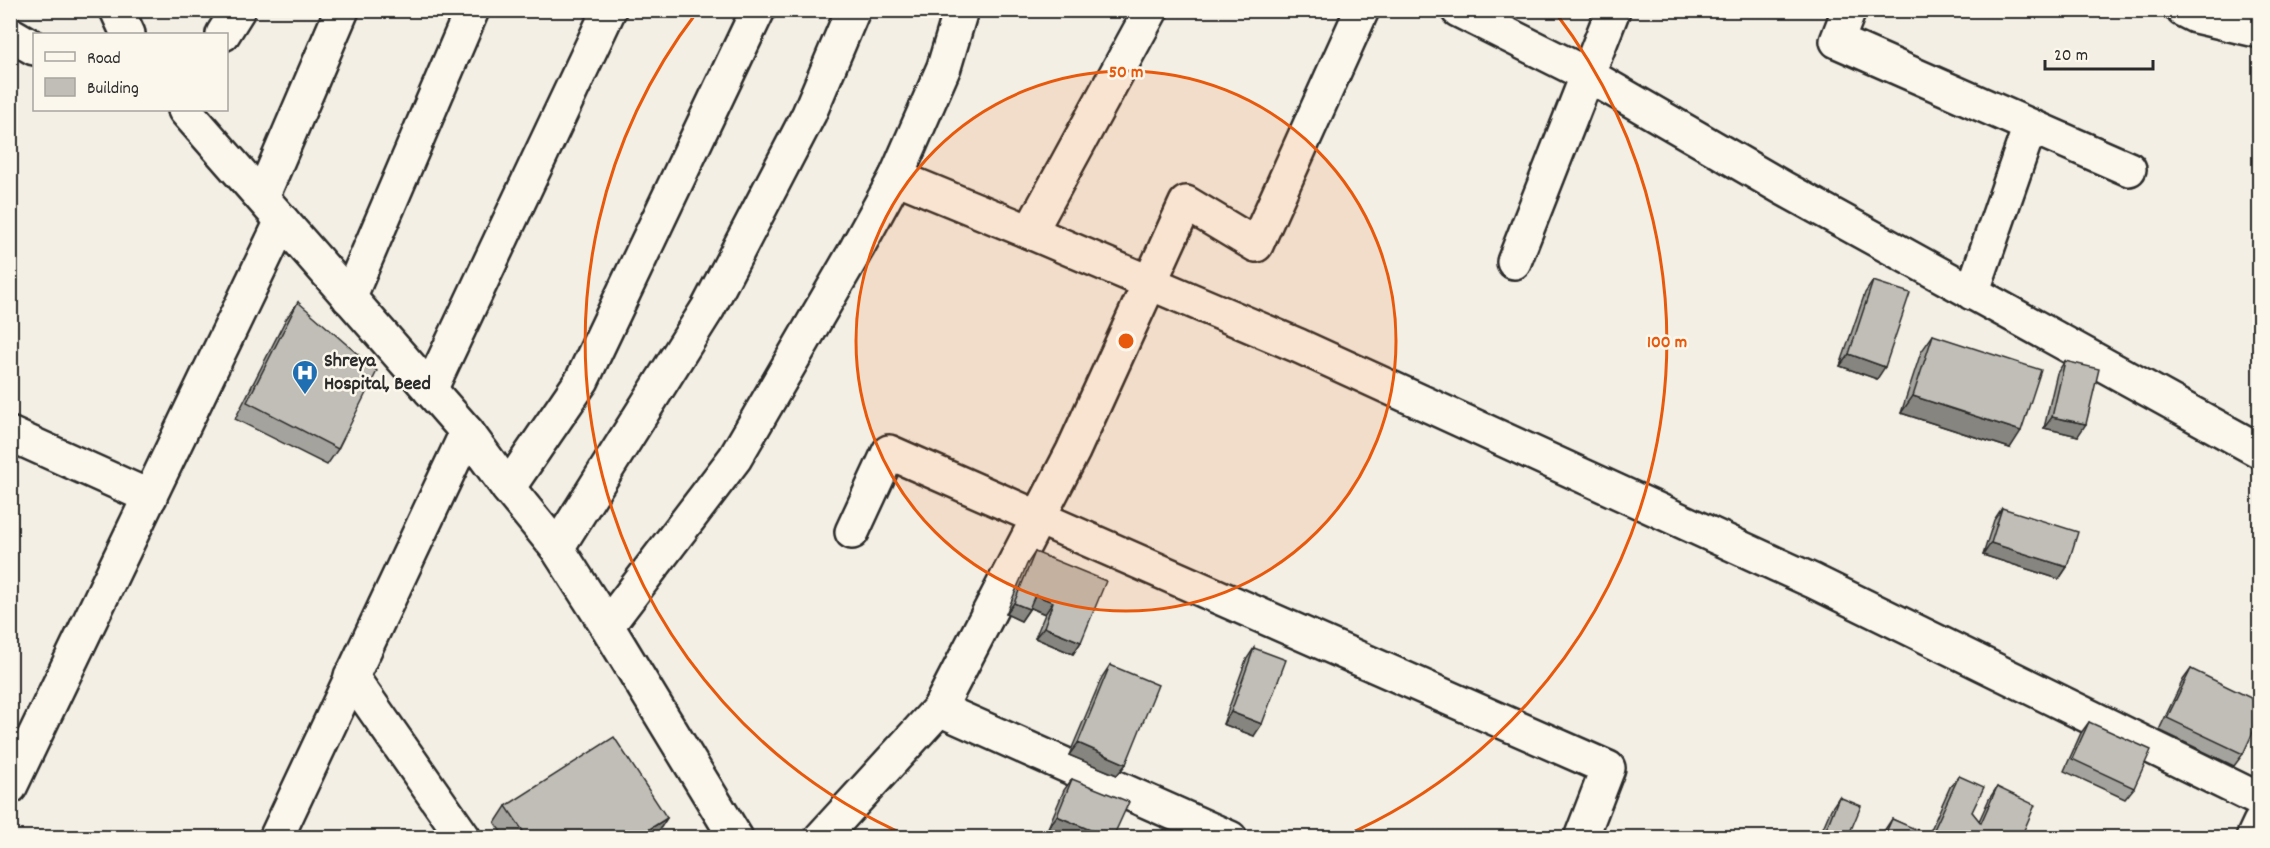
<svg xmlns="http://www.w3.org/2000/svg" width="2270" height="848" viewBox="0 0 2270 848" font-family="Dekko,sans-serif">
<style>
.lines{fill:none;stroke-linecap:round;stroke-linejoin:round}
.minor-casing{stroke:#2b2b2b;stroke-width:38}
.major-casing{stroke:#2b2b2b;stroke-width:38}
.minor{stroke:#fbf7ec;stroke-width:33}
.major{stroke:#fbf7ec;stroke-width:33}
.wall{fill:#a5a39d;stroke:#2b2b2b;stroke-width:1.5}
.shaded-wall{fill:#86857f;stroke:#2b2b2b;stroke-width:1.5}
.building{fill:#c0beb6;stroke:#2b2b2b;stroke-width:1.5}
.ring{fill:none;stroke:#e8590c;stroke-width:3}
.labels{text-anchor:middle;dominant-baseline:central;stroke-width:5;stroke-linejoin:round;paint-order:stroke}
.poi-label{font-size:20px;font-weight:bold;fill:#2b2b2b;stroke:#fbf7ec;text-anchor:start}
.centre{fill:#e8590c;stroke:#fbf7ec;stroke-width:3}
.ring-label{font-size:18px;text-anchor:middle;font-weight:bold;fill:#e8590c;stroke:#fbf7ec;stroke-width:5;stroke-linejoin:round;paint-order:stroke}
</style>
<rect width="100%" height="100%" fill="#f3efe4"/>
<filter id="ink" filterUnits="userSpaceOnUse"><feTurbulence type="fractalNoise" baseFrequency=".0167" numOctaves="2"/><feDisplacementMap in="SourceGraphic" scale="12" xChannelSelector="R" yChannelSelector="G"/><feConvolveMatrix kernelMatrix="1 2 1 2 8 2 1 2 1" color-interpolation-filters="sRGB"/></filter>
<g filter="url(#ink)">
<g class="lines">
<defs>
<g id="minor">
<polyline points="1458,10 1588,75 1783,188 2260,451"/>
<polyline points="1849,10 1837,41 2129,169"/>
<polyline points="2183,10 2195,16 2260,31"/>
<polyline points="10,34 34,48"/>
<polyline points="223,34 238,10"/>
<polyline points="896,177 1030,232 1299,346 1813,581 2260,800"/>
<polyline points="262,197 342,10"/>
<polyline points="1030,232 1151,10"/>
<polyline points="1514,262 1613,10"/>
<polyline points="1972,293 2030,126"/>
<polyline points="349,298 472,10"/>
<polyline points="430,390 609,10"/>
<polyline points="10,434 150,497"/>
<polyline points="508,488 582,380 758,10"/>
<polyline points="852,532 889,452 1608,768 1581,838"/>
<polyline points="557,548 708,308 809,114 853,10"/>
<polyline points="607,626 735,458 857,248 896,177 944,67 961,10"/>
<polyline points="351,676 464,838"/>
<polyline points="939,709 1230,838"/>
<polyline points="10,787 282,221"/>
<polyline points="276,838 467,432"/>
<polyline points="821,838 939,709 1073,451 1186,203 1256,245 1362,10"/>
<polyline points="2253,838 2260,823"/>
</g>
<g id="major">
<polyline points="117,10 128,34"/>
<polyline points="185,110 467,432 508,488 557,548 607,626 736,838"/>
</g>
</defs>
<use href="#minor" class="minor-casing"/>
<use href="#major" class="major-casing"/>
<use href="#minor" class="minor"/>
<use href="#major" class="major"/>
</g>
<g class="wall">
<polygon points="1873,281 1877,379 1840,366 1865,293"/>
<polygon points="298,302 338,449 327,465 235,419 286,319"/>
<polygon points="1933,335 2010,448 1901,413 1921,352"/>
<polygon points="2065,361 2078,436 2044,428 2057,373"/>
<polygon points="2002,508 2067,567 2059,579 1983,555 1994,520"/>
<polygon points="1035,552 1081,642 1073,654 1035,638 1045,614 1030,608 1021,621 1006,614 1027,564"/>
<polygon points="1254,648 1254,736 1223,724 1246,660"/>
<polygon points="1110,665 1126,764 1117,775 1069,755 1102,677"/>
<polygon points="2191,669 2243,754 2234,766 2159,730 2183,680"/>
<polygon points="2089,722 2134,788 2125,799 2064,771 2081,733"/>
<polygon points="1959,776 1972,812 1979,821 1989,799 1997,787 2021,837 1881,837 1884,831 1892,819 1928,836 1950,787"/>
<polygon points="1072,779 1113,837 1048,828 1064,790"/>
<polygon points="1839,797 1848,837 1819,837 1831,809"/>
<polygon points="506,806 667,818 656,835 651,837 504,837 495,823"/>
</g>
<g class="shaded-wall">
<polygon points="1849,354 1885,367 1877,379 1840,366"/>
<polygon points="1913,396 2021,431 2010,448 1901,413"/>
<polygon points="2052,417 2086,424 2078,436 2044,428"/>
<polygon points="1991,543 2067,567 2059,579 1983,555"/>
<polygon points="1035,595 1053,602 1045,614 1027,606"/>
<polygon points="1014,603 1029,609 1021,621 1006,614"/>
<polygon points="1044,627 1081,642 1073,654 1035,638"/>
<polygon points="1231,712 1262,724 1254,736 1223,724"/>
<polygon points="1078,743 1126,764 1117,775 1069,755"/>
<polygon points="1057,816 1107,837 1072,837 1048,828"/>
<polygon points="667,818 656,835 651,837 637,837"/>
</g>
<g class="building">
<polygon points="1873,281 1910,293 1885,367 1849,354"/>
<polygon points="298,302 377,371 338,449 247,402"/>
<polygon points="1933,335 2041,370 2021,431 1913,396"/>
<polygon points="2065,361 2099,369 2086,424 2052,417"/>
<polygon points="2002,508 2078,532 2067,567 1991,543"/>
<polygon points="1035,552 1106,581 1081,642 1044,627 1053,602 1035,595 1029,609 1014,603"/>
<polygon points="1254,648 1286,660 1262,724 1231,712"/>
<polygon points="1110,665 1158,685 1126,764 1078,743"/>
<polygon points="2191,669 2259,702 2259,719 2243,754 2167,718"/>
<polygon points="2089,722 2151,750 2134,788 2072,759"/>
<polygon points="614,737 667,818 637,837 527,837 506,806"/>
<polygon points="1959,776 1984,787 1972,812 1981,823 1997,787 2035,805 2021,837 1935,837 1931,836"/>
<polygon points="1072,779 1129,802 1113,837 1107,837 1057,816"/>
<polygon points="1839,797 1861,806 1848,837 1823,837"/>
<polygon points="1892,819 1929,835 1928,837 1884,837"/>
</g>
</g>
<circle cx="1126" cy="341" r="270" fill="#e8590c" fill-opacity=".12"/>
<g class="ring">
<circle cx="1126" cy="341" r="270"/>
<path d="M910 837A541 541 0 0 1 697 12M1555 12A541 541 0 0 1 1342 837"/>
</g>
<defs>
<symbol id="hospital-pin" viewBox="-11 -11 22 30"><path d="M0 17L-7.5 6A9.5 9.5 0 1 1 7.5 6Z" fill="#1f6fb2" stroke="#fbf7ec"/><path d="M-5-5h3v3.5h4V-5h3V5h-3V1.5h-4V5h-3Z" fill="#fff"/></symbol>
</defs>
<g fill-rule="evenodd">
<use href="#hospital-pin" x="290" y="358" width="30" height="40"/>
</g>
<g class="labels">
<g class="poi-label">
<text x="324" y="362">Shreya<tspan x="324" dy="23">Hospital, Beed</tspan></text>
</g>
</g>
<circle cx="1126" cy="341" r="9" class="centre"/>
<g class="ring-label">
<text x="1126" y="77">50 m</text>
<text x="1667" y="347">100 m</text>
</g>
<rect width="2270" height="848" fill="none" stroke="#fbf7ec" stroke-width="36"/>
<rect x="18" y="18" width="2234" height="812" fill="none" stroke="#2b2b2b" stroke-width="2" filter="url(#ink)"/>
<rect x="33" y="33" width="195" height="78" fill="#fbf7ec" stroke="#a8a59f" stroke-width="1.5"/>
<rect x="45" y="52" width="30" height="9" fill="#fbf7ec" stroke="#a8a59f" stroke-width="1.5"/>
<text x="87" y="63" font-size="18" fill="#2b2b2b">Road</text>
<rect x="45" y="78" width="30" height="18" fill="#c0beb6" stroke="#a8a59f" stroke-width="1.5"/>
<text x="87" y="93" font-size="18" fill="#2b2b2b">Building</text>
<path d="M2045 60v9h108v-9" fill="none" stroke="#2b2b2b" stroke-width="3"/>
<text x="2054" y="60" font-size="18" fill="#2b2b2b" stroke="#fbf7ec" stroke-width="4.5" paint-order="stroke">20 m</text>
</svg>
